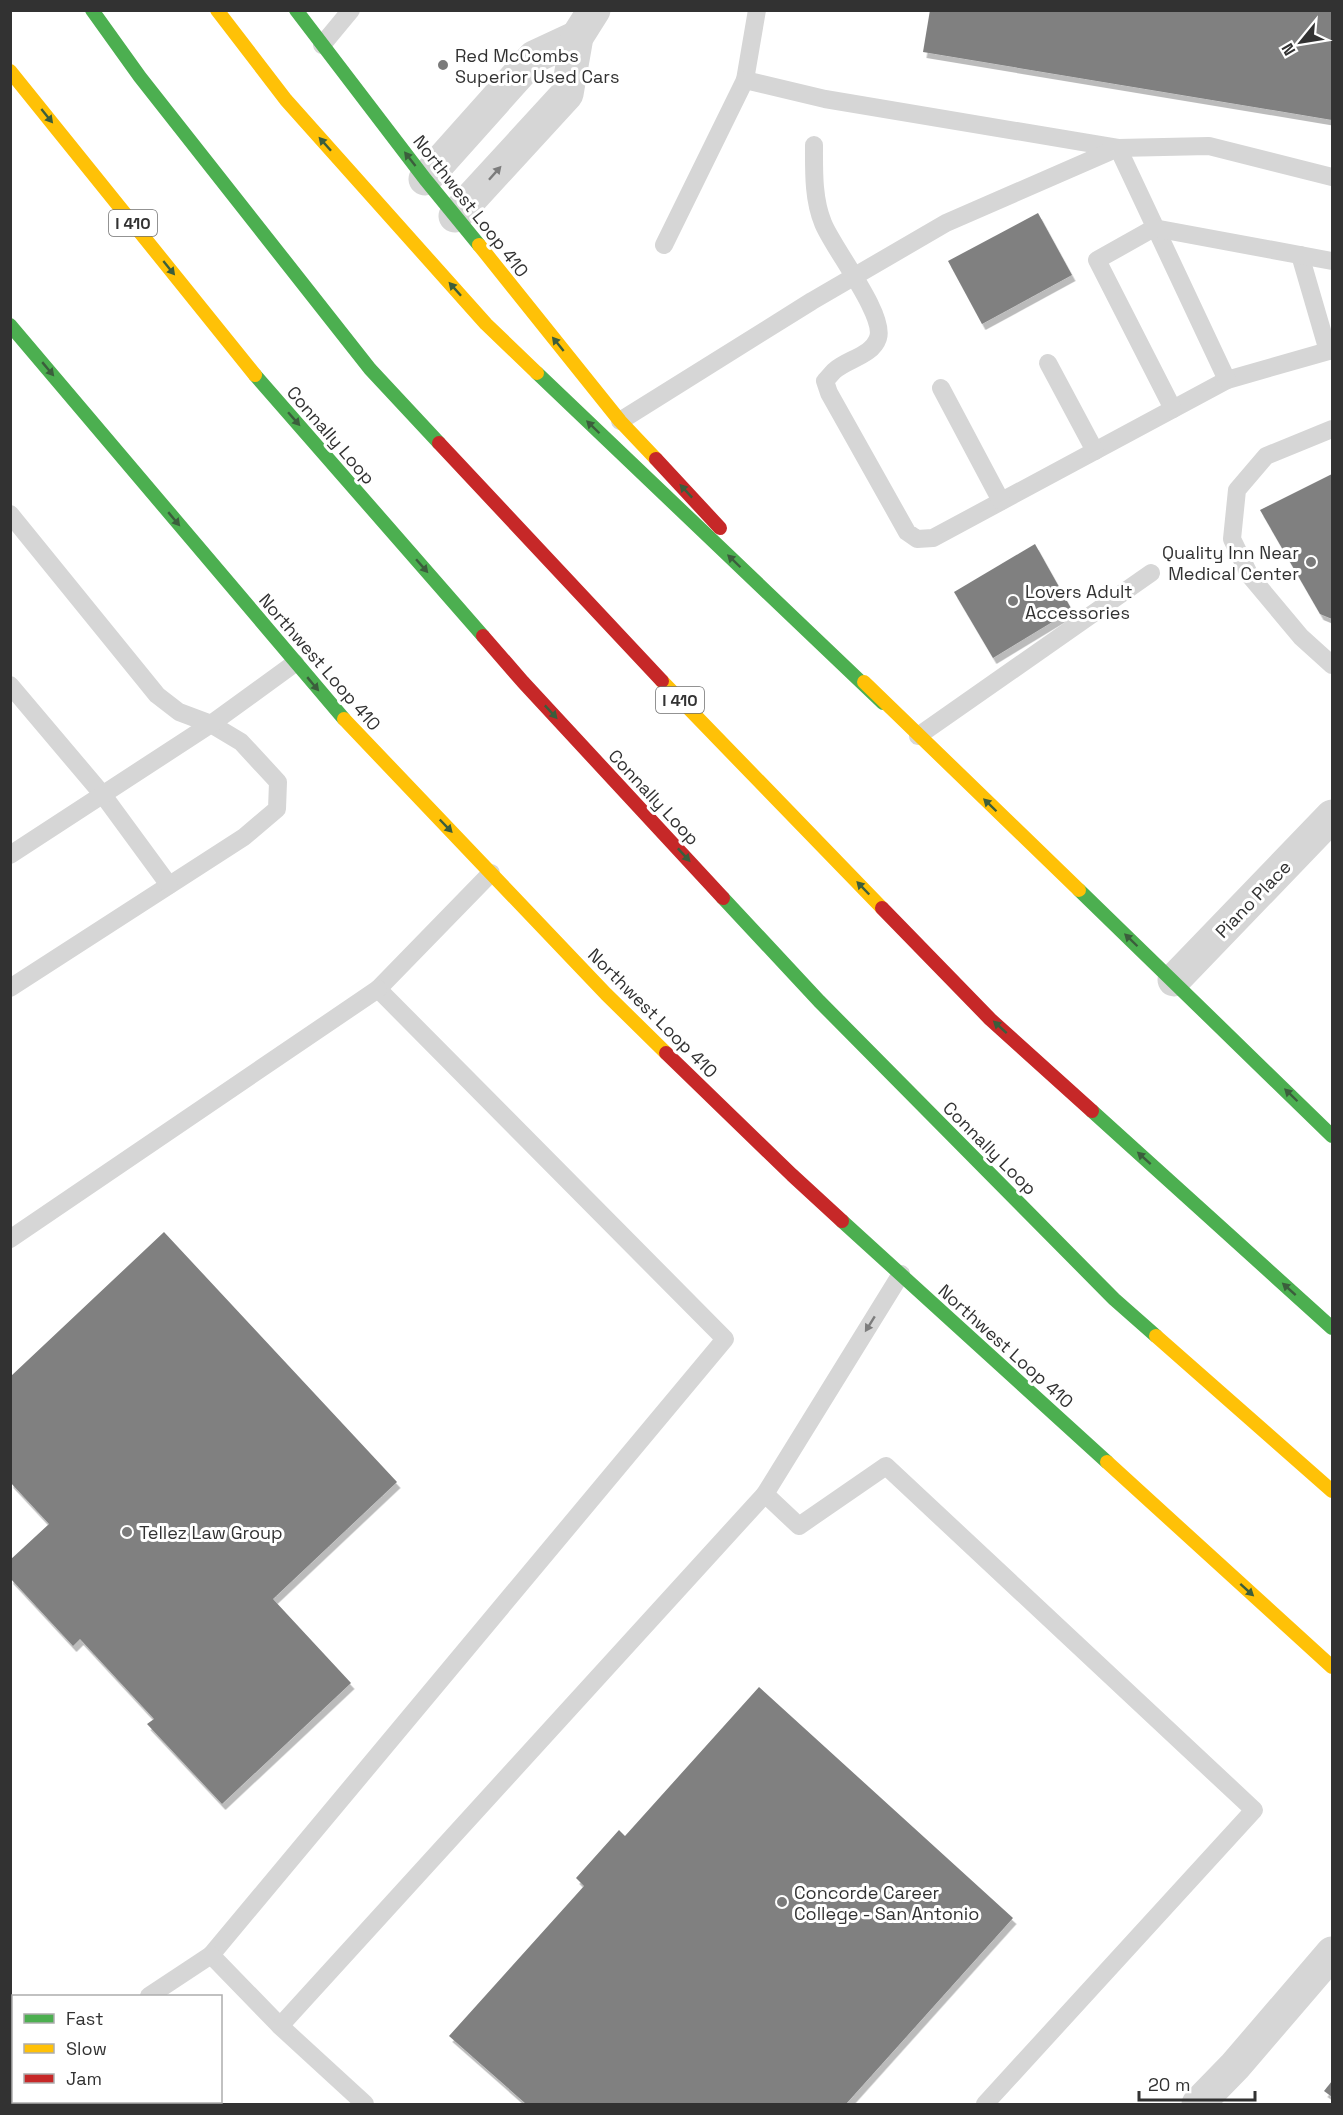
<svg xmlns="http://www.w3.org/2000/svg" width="1343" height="2115" viewBox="0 0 1343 2115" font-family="'Space Grotesk',sans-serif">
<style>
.building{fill:#808080;filter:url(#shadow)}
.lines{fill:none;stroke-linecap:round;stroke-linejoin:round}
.lane{stroke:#d6d6d6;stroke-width:18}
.street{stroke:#d6d6d6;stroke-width:33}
.fast{stroke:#4caf50;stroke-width:14}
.slow{stroke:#ffc107;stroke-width:14}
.jam{stroke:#c62828;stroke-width:14}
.oneway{fill:#3b5e3c}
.oneway2{fill:#7c7c7c}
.poi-dot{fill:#7a7a7a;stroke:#fff;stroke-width:2}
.labels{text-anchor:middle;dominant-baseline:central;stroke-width:6;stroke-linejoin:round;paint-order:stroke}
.shield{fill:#fff;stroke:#707070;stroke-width:1.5}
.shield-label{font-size:16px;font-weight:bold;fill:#323232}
.poi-label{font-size:18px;fill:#323232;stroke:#fff;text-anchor:start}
.street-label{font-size:18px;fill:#323232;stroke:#fff}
</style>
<defs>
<filter id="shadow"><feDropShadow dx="3.5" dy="6" stdDeviation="0" flood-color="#0004"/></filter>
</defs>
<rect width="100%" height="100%" fill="#fff"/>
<g class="building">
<polygon points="930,10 1332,10 1332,120 923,52"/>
<polygon points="1038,213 1072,275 982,324 948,261"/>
<polygon points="1332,474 1332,619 1320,614 1260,510"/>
<polygon points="1035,544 1072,610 993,658 954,592"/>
<polygon points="164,1232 397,1482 273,1599 351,1683 222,1804 147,1724 154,1719 80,1639 73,1646 10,1578 10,1560 49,1524 10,1482 10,1377"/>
<polygon points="759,1687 1013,1918 846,2104 526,2104 449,2036 584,1886 576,1878 619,1830 625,1836"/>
<polygon points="1332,2081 1332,2097 1324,2091"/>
</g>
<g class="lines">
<g class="lane">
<polyline points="322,45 351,10"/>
<polyline points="745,80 757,10"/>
<path d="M814,145C814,170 813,199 823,223C832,247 886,315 878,338C872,356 847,359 834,371C831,374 828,378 825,381L829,393L907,532L917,539L933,538L1227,380L1332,350"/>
<polyline points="664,245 745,80 825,99 1118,148 1227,380"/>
<polyline points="1300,255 1328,351"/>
<polyline points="1048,363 1095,451"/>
<polyline points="941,388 1001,501"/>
<polyline points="1173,409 1097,260 1154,228 1332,261"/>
<polyline points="620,421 812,301 946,223 1118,148 1209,146 1332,177"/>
<polyline points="1332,429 1266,456 1237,490 1232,539 1250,576 1301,637 1332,665"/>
<polyline points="10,514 157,695 179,712 211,724 241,742 278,782 277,809 244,837 10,988"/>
<polyline points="10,685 103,795 169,885"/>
<polyline points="918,736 1151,573"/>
<polyline points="10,855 211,724 295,663"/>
<polyline points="491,873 378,989 725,1339 211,1955 280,2026 765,1494 799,1526 886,1466 1254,1810 985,2104"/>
<polyline points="10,1239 378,989"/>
<polyline points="765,1494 901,1274"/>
<polyline points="149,1996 211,1955"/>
<polyline points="280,2026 365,2104"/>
<polyline points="10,2090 14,2088"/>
</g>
<g class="street">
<polyline points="425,179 534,57 577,37"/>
<polyline points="455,216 567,94 577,37 594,10"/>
<polyline points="1174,980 1332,816"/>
<polyline points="1198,2104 1235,2066 1332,1953"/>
</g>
<g class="fast">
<polyline points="92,10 140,77 370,369 439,443"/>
<polyline points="296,10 425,179 479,245"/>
<polyline points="10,325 344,719"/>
<polyline points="537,373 883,703"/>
<polyline points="255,375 483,636"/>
<polyline points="1079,890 1332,1136"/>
<polyline points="723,898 819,1001 1114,1299 1156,1336"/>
<polyline points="1092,1111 1332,1328"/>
<polyline points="842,1221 1107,1462"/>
</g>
<g class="slow">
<polyline points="217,10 286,100 486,324 537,373"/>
<polyline points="10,71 255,375"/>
<polyline points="479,245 620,421 656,459"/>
<polyline points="662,681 882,908"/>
<polyline points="864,682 1079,890"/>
<polyline points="344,719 606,994 666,1053"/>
<polyline points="1156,1336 1332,1491"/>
<polyline points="1107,1462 1332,1667"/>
</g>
<g class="jam">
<polyline points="439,443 662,681"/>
<polyline points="656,459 720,528"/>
<polyline points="483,636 523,682 723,898"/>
<polyline points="882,908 990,1019 1092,1111"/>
<polyline points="666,1053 792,1175 842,1221"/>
</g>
</g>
<defs><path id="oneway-solid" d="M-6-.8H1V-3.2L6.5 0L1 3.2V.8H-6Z" transform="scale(1.5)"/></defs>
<g class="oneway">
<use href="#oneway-solid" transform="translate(47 116) rotate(51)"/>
<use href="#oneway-solid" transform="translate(325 144) rotate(-132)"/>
<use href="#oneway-solid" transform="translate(410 159) rotate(-128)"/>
<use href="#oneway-solid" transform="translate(169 268) rotate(51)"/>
<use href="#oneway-solid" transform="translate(455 289) rotate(-132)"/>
<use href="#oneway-solid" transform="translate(558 344) rotate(-129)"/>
<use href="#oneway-solid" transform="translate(48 369) rotate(50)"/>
<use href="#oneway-solid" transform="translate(294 419) rotate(49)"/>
<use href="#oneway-solid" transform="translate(593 427) rotate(-136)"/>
<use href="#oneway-solid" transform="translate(686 491) rotate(-133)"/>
<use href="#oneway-solid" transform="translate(174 519) rotate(50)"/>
<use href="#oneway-solid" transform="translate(734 561) rotate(-136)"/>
<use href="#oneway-solid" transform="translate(422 566) rotate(49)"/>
<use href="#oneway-solid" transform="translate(313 684) rotate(50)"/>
<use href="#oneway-solid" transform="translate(551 712) rotate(47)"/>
<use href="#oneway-solid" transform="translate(990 805) rotate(-136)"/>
<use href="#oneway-solid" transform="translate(446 826) rotate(46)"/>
<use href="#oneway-solid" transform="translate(684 855) rotate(47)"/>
<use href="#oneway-solid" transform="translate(863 888) rotate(-134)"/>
<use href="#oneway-solid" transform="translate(1131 940) rotate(-136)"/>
<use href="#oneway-solid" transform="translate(1000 1027) rotate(-138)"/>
<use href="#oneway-solid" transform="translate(1291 1095) rotate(-136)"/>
<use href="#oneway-solid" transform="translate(1144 1158) rotate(-138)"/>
<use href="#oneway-solid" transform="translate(1289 1289) rotate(-138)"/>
<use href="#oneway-solid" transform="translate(1247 1590) rotate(42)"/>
</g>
<g class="oneway2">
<use href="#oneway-solid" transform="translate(495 173) rotate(-48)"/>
<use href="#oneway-solid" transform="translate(870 1324) rotate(122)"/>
</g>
<g class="poi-dot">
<circle cx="443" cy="65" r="6"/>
<circle cx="1311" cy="562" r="6"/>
<circle cx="1013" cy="601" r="6"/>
<circle cx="127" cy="1532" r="6"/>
<circle cx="782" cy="1902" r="6"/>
</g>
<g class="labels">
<g class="shield">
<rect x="109" y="210" width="48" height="26" rx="4.5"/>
<rect x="656" y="687" width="48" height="26" rx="4.5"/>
</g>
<g class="shield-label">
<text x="133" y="223">I 410</text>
<text x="680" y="700">I 410</text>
</g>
<g class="poi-label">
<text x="455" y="55">Red McCombs<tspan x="455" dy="21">Superior Used Cars</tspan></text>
<text x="1299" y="552" text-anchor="end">Quality Inn Near<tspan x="1299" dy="21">Medical Center</tspan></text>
<text x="1025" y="591">Lovers Adult<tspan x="1025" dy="21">Accessories</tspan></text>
<text x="139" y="1532">Tellez Law Group</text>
<text x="794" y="1892">Concorde Career<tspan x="794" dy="21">College - San Antonio</tspan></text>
</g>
<g class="street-label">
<text transform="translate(471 206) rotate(52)">Northwest Loop 410</text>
<text transform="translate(331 435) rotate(49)">Connally Loop</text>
<text transform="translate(320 662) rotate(49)">Northwest Loop 410</text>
<text transform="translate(654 797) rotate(47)">Connally Loop</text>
<text transform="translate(1253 899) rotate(-46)">Piano Place</text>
<text transform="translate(653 1013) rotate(45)">Northwest Loop 410</text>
<text transform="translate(990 1148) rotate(45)">Connally Loop</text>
<text transform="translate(1006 1346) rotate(42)">Northwest Loop 410</text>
</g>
</g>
<rect width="1343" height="2115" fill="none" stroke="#323232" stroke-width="24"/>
<rect x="12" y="1995" width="210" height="108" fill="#ffffff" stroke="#adadad" stroke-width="1.5"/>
<rect x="24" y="2014" width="30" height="9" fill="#4caf50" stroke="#adadad" stroke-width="1.5"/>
<text x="66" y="2025" font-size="18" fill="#323232">Fast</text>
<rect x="24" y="2044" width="30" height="9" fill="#ffc107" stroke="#adadad" stroke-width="1.5"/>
<text x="66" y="2055" font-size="18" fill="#323232">Slow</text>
<rect x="24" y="2074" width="30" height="9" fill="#c62828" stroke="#adadad" stroke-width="1.5"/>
<text x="66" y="2085" font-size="18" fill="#323232">Jam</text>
<g transform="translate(1301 42) rotate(240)" stroke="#ffffff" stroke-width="4.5" paint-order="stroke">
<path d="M0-4.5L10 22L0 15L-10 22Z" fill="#323232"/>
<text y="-9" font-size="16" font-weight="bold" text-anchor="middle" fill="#323232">N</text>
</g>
<path d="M1139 2091v9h116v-9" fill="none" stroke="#323232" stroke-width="3"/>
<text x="1148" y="2091" font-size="18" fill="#323232" stroke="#ffffff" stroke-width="4.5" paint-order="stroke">20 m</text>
</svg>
